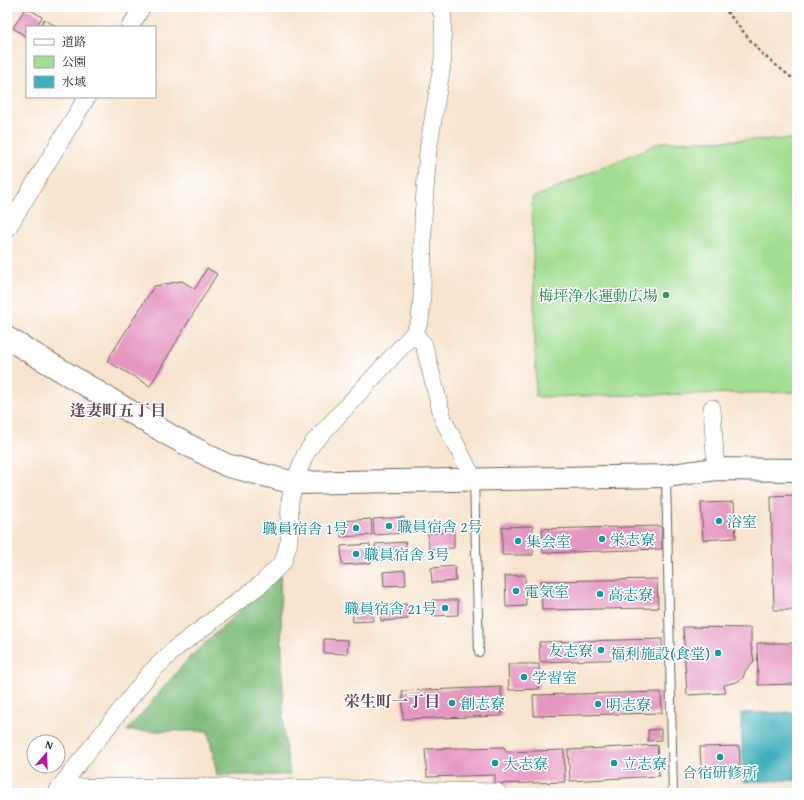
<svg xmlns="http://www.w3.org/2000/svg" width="804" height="800" viewBox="0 0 804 800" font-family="'Gentium Book Plus','Noto Serif JP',serif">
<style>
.green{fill:#a1dd91;stroke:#5e7c56}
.forest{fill:#80bc7b;stroke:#4e6c4c}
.water{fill:#40afbb;stroke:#2e666c}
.building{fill:#e497c1}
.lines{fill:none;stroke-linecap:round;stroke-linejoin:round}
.lane-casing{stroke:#69625a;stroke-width:10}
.street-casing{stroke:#69625a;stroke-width:18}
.secondary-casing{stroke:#69625a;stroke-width:24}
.path{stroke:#69625a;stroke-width:2.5;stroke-dasharray:3 3;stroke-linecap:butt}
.lane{stroke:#fff;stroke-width:8}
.street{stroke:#fff;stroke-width:17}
.secondary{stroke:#fff;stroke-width:22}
.leisure-dot{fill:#2e9e5b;stroke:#fff;stroke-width:1.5}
.culture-dot{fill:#0f9aa8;stroke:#fff;stroke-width:1.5}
.labels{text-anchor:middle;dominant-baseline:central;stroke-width:3;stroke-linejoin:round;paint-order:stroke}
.leisure-label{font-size:15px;fill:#27864d;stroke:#fff;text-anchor:end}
.culture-label{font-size:15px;fill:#0d838f;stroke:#fff;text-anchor:start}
.neighbourhood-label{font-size:16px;font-weight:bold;fill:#624756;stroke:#fff}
</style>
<rect width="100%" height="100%" fill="#fff"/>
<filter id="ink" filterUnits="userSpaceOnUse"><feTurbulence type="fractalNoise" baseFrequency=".025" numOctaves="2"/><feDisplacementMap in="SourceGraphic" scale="8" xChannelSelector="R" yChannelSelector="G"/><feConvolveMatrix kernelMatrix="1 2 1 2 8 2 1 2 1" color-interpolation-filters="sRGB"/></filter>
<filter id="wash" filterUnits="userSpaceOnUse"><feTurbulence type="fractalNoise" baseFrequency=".012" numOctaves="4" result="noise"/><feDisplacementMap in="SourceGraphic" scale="16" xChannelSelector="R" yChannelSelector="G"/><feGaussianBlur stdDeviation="0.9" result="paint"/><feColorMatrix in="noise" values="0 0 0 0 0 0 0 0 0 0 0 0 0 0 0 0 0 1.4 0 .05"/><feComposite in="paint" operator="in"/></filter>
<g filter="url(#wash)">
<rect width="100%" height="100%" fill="#f7e3ce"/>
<polygon class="green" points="797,139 797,392 536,397 532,198 661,142"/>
<polygon class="forest" points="280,573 284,734 290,775 217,775 208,731 127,731 188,659"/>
<polygon class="water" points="797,712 797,780 743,782 741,713"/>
<g id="blocks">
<g class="building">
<polygon points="26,7 42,17 36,27 27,27 27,37 13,28"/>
<polygon points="44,19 57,27 39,27"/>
<polygon points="207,268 217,274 150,386 107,361 154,286 182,281 195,289"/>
<polygon points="797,495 797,610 774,610 771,496"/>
<polygon points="734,502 736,538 703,540 701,503"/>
<polygon points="404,517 405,533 374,535 373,519"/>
<polygon points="371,519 372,535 341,537 340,521"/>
<polygon points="533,526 533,555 502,555 502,527"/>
<polygon points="661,526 662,549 543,553 542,529"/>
<polygon points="454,532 454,548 429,549 428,533"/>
<polygon points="406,542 407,558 376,560 375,544"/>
<polygon points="370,544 371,563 342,565 341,546"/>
<polygon points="455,566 456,581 432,583 431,568"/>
<polygon points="405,570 406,585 384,586 383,572"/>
<polygon points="525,575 526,606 506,607 505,576"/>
<polygon points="657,579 658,608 542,610 541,581"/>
<polygon points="432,600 458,600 458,615 432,616"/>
<polygon points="407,604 408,619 381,621 380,606"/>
<polygon points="372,607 373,621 353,622 352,608"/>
<polygon points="683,627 751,628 751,645 754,661 745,671 743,678 737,682 724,685 726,693 687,695"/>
<polygon points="324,639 348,640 347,654 324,653"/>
<polygon points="662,639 663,658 540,662 539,642"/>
<polygon points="757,643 797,643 797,684 758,685"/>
<polygon points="508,664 539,664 539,689 509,690"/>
<polygon points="501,687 502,716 403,719 402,691"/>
<polygon points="661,692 662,713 534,716 533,695"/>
<polygon points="661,729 661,740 648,741 648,730"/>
<polygon points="657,745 659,776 570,781 568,750"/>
<polygon points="739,746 740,766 701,767 700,747"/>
<polygon points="504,747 506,752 564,750 565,782 495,784 495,775 427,777 425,749"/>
</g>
</g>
</g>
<g filter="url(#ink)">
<use href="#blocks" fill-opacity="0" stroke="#69625a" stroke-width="1"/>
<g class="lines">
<defs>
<g id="lane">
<polyline points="666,476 673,793"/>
<polyline points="474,481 479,652"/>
</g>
<g id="street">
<polyline points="130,27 142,7"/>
<polyline points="7,229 87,97"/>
<polyline points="414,333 424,345 443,419 474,480"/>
<polyline points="712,408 716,469"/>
<polyline points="60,787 297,788 497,792 498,793"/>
<polyline points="57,793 60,787 150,673 176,648 260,585 283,562 289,542 290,501 294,483 305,455 313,443 414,333 420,321 422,296 423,218 428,150 443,59 443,15 439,7"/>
</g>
<polyline id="secondary" points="7,338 171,436 226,465 294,483 666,476 716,469 797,470"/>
</defs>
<use href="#lane" class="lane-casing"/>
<use href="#street" class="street-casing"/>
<use href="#secondary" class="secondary-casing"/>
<polyline class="path" points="723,7 761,53 797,82"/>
<use href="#lane" class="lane"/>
<use href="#street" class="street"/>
<use href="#secondary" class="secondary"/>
</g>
</g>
<circle class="leisure-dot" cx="666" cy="295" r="4"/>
<g class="culture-dot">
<circle cx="719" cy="521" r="4"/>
<circle cx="389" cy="526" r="4"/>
<circle cx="356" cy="528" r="4"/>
<circle cx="602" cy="539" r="4"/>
<circle cx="518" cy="541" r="4"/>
<circle cx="356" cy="554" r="4"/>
<circle cx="516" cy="591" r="4"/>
<circle cx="600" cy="594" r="4"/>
<circle cx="445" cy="608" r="4"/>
<circle cx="601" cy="650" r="4"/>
<circle cx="718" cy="653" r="4"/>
<circle cx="524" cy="677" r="4"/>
<circle cx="452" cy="703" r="4"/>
<circle cx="598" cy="704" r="4"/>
<circle cx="720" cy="757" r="4"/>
<circle cx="495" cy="763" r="4"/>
<circle cx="614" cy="763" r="4"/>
</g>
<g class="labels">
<g class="leisure-label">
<text x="658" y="295">梅坪浄水運動広場</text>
</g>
<g class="culture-label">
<text x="727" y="521">浴室</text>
<text x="397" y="526">職員宿舎 2号</text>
<text x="348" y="528" text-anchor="end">職員宿舎 1号</text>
<text x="610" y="539">栄志寮</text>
<text x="526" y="541">集会室</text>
<text x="364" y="554">職員宿舎 3号</text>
<text x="524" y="591">電気室</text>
<text x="608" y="594">高志寮</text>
<text x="437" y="608" text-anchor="end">職員宿舎 21号</text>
<text x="593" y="650" text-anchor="end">友志寮</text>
<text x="710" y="653" text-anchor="end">福利施設(食堂)</text>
<text x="532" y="677">学習室</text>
<text x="460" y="703">創志寮</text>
<text x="606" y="704">明志寮</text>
<text x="503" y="763">大志寮</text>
<text x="622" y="763">立志寮</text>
<text x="720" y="772" text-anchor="middle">合宿研修所</text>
</g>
<g class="neighbourhood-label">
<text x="118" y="410">逢妻町五丁目</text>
<text x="392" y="701">栄生町一丁目</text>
</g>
</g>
<rect width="804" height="800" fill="none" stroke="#fff" stroke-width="24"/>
<rect x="26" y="26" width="130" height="72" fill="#ffffff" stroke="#a4a4a4"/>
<rect x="34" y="39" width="20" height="6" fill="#ffffff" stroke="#a4a4a4"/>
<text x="62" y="46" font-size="12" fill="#1c1c1c">道路</text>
<rect x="34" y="56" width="20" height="12" fill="#a1dd91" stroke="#a4a4a4"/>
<text x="62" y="66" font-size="12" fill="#1c1c1c">公園</text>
<rect x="34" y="76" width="20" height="12" fill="#40afbb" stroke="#a4a4a4"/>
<text x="62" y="86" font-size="12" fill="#1c1c1c">水域</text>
<g transform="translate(46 754) rotate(19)"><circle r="19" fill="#ffffff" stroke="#a4a4a4"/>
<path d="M0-3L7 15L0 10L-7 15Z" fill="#b5179e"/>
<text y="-6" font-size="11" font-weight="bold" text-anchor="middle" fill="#1c1c1c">N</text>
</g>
</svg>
